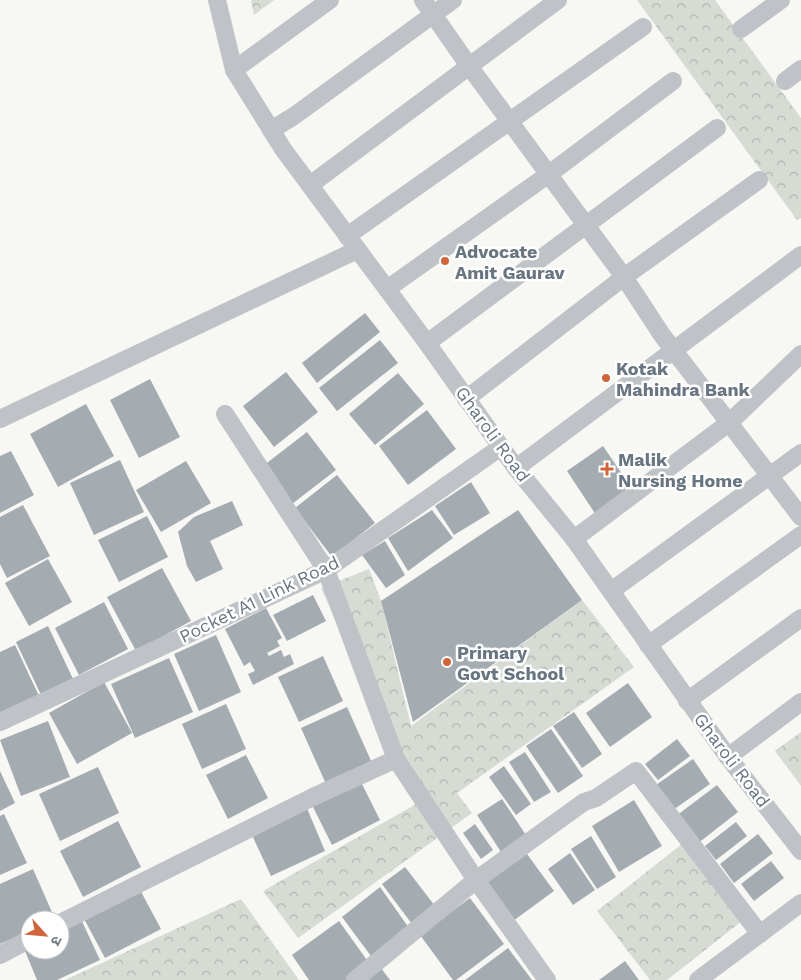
<svg xmlns="http://www.w3.org/2000/svg" width="801" height="980" viewBox="0 0 801 980" font-family="'Work Sans','Noto Sans Devanagari',sans-serif">
<style>
.park{fill:url(#park-crowns)}
.building{fill:#a4abb1}
.lines{fill:none;stroke-linecap:round;stroke-linejoin:round}
.street{stroke:#bfc2c6;stroke-width:18}
.poi-dot{fill:#d0653b;stroke:#fff;stroke-width:2}
.labels{text-anchor:middle;dominant-baseline:central;stroke-width:5;stroke-linejoin:round;paint-order:stroke}
.poi-label{font-size:18px;font-weight:bold;fill:#697682;stroke:#fff;text-anchor:start}
.street-label{font-size:18px;fill:#697682;stroke:#fff}
</style>
<defs>
<pattern id="park-crowns" width="20" height="18" patternUnits="userSpaceOnUse" patternTransform="scale(1.25)"><rect width="20" height="18" fill="#d6dbd4"/><path d="M2 6a3 3 0 1 1 6 0M12 15a3 3 0 1 1 6 0" fill="none" stroke="#b2b6b1"/></pattern>
</defs>
<rect width="100%" height="100%" fill="#f7f7f4"/>
<g class="park">
<polygon points="251,0 274,0 254,15"/>
<polygon points="637,0 715,0 801,118 801,218 797,220"/>
<polygon points="369,569 381,601 411,726 582,600 634,667 457,793 472,813 298,938 263,891 418,803 321,588"/>
<polygon points="801,732 801,786 775,751"/>
<polygon points="682,844 742,921 667,980 650,980 597,911"/>
<polygon points="241,899 299,980 65,980"/>
</g>
<g class="building">
<polygon points="365,313 380,332 317,383 302,363"/>
<polygon points="380,340 398,363 337,411 319,388"/>
<polygon points="286,372 318,412 274,447 243,406"/>
<polygon points="398,373 424,404 375,445 349,414"/>
<polygon points="150,379 180,437 139,458 110,400"/>
<polygon points="86,404 114,456 58,487 30,434"/>
<polygon points="427,410 456,449 408,485 379,446"/>
<polygon points="307,432 336,470 292,504 263,466"/>
<polygon points="603,446 633,490 596,515 567,471"/>
<polygon points="11,451 34,495 0,513 0,456"/>
<polygon points="120,460 144,512 94,535 70,483"/>
<polygon points="186,461 211,503 161,532 136,490"/>
<polygon points="337,475 375,523 332,557 295,508"/>
<polygon points="471,482 490,513 454,535 435,506"/>
<polygon points="232,501 243,525 210,541 223,569 196,582 187,566 178,532 194,517"/>
<polygon points="23,505 50,556 7,578 0,564 0,517"/>
<polygon points="432,510 453,538 408,571 388,538"/>
<polygon points="518,510 582,600 413,722 381,601"/>
<polygon points="147,516 168,557 119,582 98,540"/>
<polygon points="385,541 405,575 386,588 362,555"/>
<polygon points="48,559 72,602 29,626 5,583"/>
<polygon points="162,568 191,621 136,651 107,597"/>
<polygon points="313,595 326,621 287,641 273,615"/>
<polygon points="104,602 128,649 79,675 55,628"/>
<polygon points="266,608 282,638 277,641 280,646 267,653 269,656 281,650 284,657 290,654 294,664 253,685 248,674 255,671 250,662 244,666 225,629"/>
<polygon points="48,626 74,681 42,697 16,642"/>
<polygon points="216,635 241,692 199,711 174,654"/>
<polygon points="15,645 40,698 0,716 0,652"/>
<polygon points="323,656 343,701 299,722 278,677"/>
<polygon points="169,658 193,712 135,738 111,684"/>
<polygon points="104,682 132,733 77,764 49,713"/>
<polygon points="628,683 652,717 610,747 586,713"/>
<polygon points="226,704 246,749 202,769 182,724"/>
<polygon points="347,707 372,763 326,784 301,728"/>
<polygon points="574,712 602,754 582,768 553,726"/>
<polygon points="48,721 70,777 21,796 0,740"/>
<polygon points="551,729 583,776 558,793 526,746"/>
<polygon points="677,739 690,756 658,780 645,764"/>
<polygon points="525,752 551,792 534,802 509,762"/>
<polygon points="246,755 268,798 228,819 206,775"/>
<polygon points="693,759 710,784 673,810 656,785"/>
<polygon points="504,766 531,804 516,815 489,777"/>
<polygon points="98,767 119,813 60,841 39,794"/>
<polygon points="0,771 15,803 0,811"/>
<polygon points="360,780 380,820 332,845 312,805"/>
<polygon points="717,785 738,812 697,844 676,816"/>
<polygon points="502,799 528,838 503,855 477,815"/>
<polygon points="634,800 662,846 619,872 592,826"/>
<polygon points="306,806 325,851 271,876 251,833"/>
<polygon points="4,814 27,863 0,875 0,816"/>
<polygon points="118,821 141,867 83,897 60,851"/>
<polygon points="736,822 747,836 716,860 705,846"/>
<polygon points="475,824 493,850 481,859 463,833"/>
<polygon points="758,834 773,853 734,883 720,864"/>
<polygon points="591,836 616,877 597,889 571,849"/>
<polygon points="570,853 595,890 573,905 548,869"/>
<polygon points="527,854 554,891 513,921 486,883"/>
<polygon points="771,861 784,878 754,901 741,884"/>
<polygon points="405,867 435,906 412,924 382,884"/>
<polygon points="33,869 55,919 30,920 30,931 0,944 0,884"/>
<polygon points="380,887 409,928 371,956 342,917"/>
<polygon points="139,888 161,929 105,958 82,915"/>
<polygon points="470,898 504,944 456,980 453,980 420,935"/>
<polygon points="80,917 100,960 57,980 37,980 25,951 30,948 30,950 60,950 60,929"/>
<polygon points="339,921 369,963 346,980 309,980 292,955"/>
<polygon points="508,948 532,980 465,980"/>
<polygon points="625,961 639,980 599,980"/>
<polygon points="381,968 390,980 364,980"/>
</g>
<g class="lines">
<g class="street">
<polyline points="217,0 234,70 283,149 427,343 516,468 574,539 728,757 801,851"/>
<polyline points="423,0 469,66 624,277 662,335 801,517"/>
<polyline points="741,29 781,0"/>
<polyline points="234,70 330,0"/>
<polyline points="785,81 801,69"/>
<polyline points="271,130 294,116 453,0"/>
<polyline points="310,185 558,0"/>
<polyline points="347,236 643,27"/>
<polyline points="387,289 549,174 673,81"/>
<polyline points="427,343 717,128"/>
<polyline points="466,399 624,277 759,180"/>
<polyline points="225,414 326,570 396,759 476,880 547,980"/>
<polyline points="0,419 357,250"/>
<polyline points="516,468 801,255"/>
<polyline points="574,539 730,422 801,354"/>
<polyline points="611,591 801,453"/>
<polyline points="648,645 801,535"/>
<polyline points="687,701 801,618"/>
<polyline points="0,722 326,570 501,447"/>
<polyline points="728,757 801,702"/>
<polyline points="60,923 313,797 396,759"/>
<polyline points="0,955 30,939"/>
<polyline points="355,980 476,880 584,802 596,798 636,771 760,934"/>
<polyline points="698,980 801,903"/>
</g>
</g>
<g class="poi-dot">
<circle cx="445" cy="261" r="5"/>
<circle cx="606" cy="378" r="5"/>
<path d="M604.5 461.5h5v5h5v5h-5v5h-5v-5h-5v-5h5z"/>
<circle cx="447" cy="662" r="5"/>
</g>
<g class="labels">
<g class="poi-label">
<text x="455" y="251">Advocate<tspan x="455" dy="21">Amit Gaurav</tspan></text>
<text x="616" y="368">Kotak<tspan x="616" dy="21">Mahindra Bank</tspan></text>
<text x="618" y="459">Malik<tspan x="618" dy="21">Nursing Home</tspan></text>
<text x="457" y="652">Primary<tspan x="457" dy="21">Govt School</tspan></text>
</g>
<g class="street-label">
<text transform="translate(493 434) rotate(54)">Gharoli Road</text>
<text transform="translate(259 599) rotate(-26)">Pocket A1 Link Road</text>
<text transform="translate(732 760) rotate(53)">Gharoli Road</text>
</g>
</g>
<g transform="translate(45 935) rotate(117)"><circle r="24" fill="#ffffff" stroke="#c3c8cd"/>
<path d="M0-4L9 19L0 12L-9 19Z" fill="#d0653b"/>
<text y="-8" font-size="14" font-weight="bold" text-anchor="middle" fill="#697682">उ</text>
</g>
</svg>
